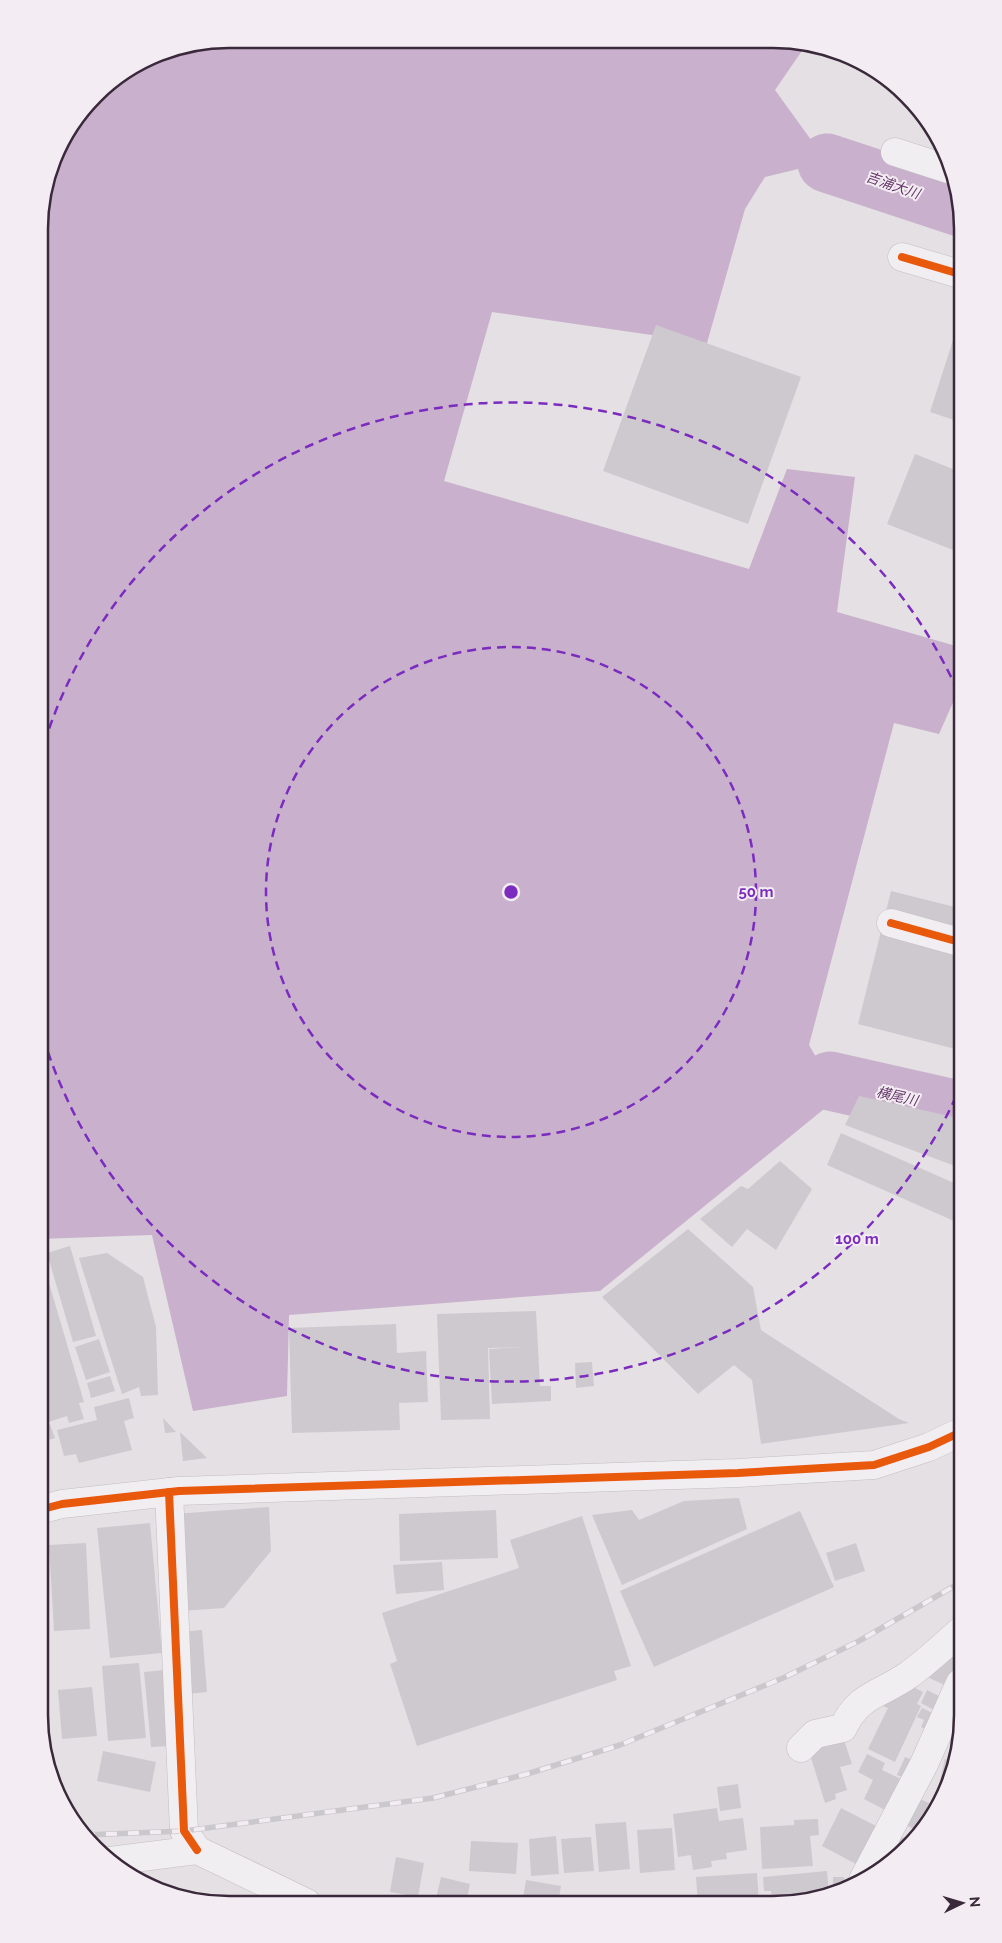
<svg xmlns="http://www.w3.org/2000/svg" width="1002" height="1943" viewBox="0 0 1002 1943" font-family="Raleway,'Noto Sans JP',sans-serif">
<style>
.water{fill:#c9b0cc}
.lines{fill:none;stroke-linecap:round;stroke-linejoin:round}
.river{stroke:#c9b0cc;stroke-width:59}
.building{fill:#cec9ce}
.minor-casing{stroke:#c2bec2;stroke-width:29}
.minor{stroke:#f1eef1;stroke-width:28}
.rail-casing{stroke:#cbc8cb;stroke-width:5.5}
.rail{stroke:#f3edf3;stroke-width:4;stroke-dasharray:11;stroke-linecap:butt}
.cycleway-casing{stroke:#f3edf3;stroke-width:11}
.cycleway{stroke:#e8590c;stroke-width:8}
.ring{fill:none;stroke:#7b2cbf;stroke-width:2.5;stroke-dasharray:9 6}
.labels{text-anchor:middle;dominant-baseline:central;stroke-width:4;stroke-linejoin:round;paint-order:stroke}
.water-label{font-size:14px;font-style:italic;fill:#66386a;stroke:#f3edf3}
.rim{fill:none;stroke:#3a293a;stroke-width:2.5}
.centre{fill:#7b2cbf;stroke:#f3edf3;stroke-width:2.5}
.ring-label{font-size:15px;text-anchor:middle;font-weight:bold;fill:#7b2cbf;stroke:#f3edf3;stroke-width:4;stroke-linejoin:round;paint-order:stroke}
</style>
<rect width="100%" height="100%" fill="#e4e0e4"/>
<polygon class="water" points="229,39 808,42 775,90 827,162 765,177 745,209 707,343 492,312 444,481 749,569 787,469 855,477 837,612 963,648 963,680 939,734 894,723 809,1045 830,1081 824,1109 600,1291 289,1315 287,1396 193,1411 152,1235 39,1239 40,204 58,145 103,86 156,53"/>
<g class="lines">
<g class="river">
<polyline points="827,163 960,207"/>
<polyline points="830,1081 963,1111"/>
</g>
</g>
<g class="building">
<polygon points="656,325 801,377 748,524 603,471"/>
<polygon points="953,340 963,343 963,423 930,412"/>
<polygon points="915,454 963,473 963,554 887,524"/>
<polygon points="891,891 963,909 963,1051 858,1024"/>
<polygon points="859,1096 963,1119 963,1169 845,1125"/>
<polygon points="841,1133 963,1187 963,1225 827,1165"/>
<polygon points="780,1161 812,1189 776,1250 747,1229 732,1247 700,1219 741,1186 748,1189"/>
<polygon points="688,1229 753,1287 761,1330 899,1419 909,1423 761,1444 752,1380 734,1365 698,1394 602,1297"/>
<polygon points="70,1246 96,1336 73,1342 47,1253"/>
<polygon points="39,1249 84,1402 79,1403 84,1419 69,1423 67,1416 39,1425"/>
<polygon points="107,1253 143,1277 156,1327 158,1395 141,1396 139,1387 122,1394 79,1258"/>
<polygon points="536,1311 540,1386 551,1386 551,1401 492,1404 489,1349 524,1347 488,1348 490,1419 441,1420 437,1314"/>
<polygon points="396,1324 397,1353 426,1351 428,1402 399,1403 400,1430 292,1433 289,1328"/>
<polygon points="99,1339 110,1372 86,1380 75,1347"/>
<polygon points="592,1362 594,1386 576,1388 575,1363"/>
<polygon points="110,1376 115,1391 91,1398 87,1383"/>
<polygon points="129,1398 134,1418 124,1421 132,1450 79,1463 76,1454 64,1456 57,1430 97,1420 94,1407"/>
<polygon points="163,1418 176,1432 165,1433"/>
<polygon points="50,1424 55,1438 39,1443 39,1428"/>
<polygon points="180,1432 207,1458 183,1461"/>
<polygon points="739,1498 747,1529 622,1585 592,1515 632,1510 639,1520 684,1501"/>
<polygon points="269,1507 271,1551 224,1608 181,1611 174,1514"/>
<polygon points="496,1510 498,1558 400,1561 399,1514"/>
<polygon points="800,1511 834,1587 654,1667 620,1591"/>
<polygon points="582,1516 631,1666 614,1671 617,1680 417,1746 390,1664 397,1661 382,1613 519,1568 510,1540"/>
<polygon points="150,1523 162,1653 110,1658 97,1528"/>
<polygon points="86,1543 90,1629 54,1631 49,1545"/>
<polygon points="856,1543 865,1571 835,1581 826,1553"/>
<polygon points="442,1562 444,1590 396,1594 393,1565"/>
<polygon points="202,1630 207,1692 187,1694 181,1632"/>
<polygon points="947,1653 963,1661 951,1688 925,1676"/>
<polygon points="139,1663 146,1738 108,1741 102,1666"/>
<polygon points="164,1670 171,1746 151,1747 144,1672"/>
<polygon points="905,1683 923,1692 917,1704 921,1706 895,1762 868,1749 888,1708 880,1705"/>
<polygon points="92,1687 97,1736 62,1739 58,1690"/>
<polygon points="46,1688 49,1714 39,1716 39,1689"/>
<polygon points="927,1690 945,1699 938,1712 921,1703"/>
<polygon points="922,1708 939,1716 931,1732 921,1727 924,1720 917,1717"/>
<polygon points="950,1717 963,1720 957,1752 954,1751 957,1742 945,1739"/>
<polygon points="40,1724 45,1724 47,1743 44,1743"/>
<polygon points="843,1737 852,1764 840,1767 847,1790 835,1794 836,1799 825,1803 808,1748"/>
<polygon points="103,1751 156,1762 150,1792 97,1781"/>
<polygon points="867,1754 885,1763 882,1770 903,1780 887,1811 864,1799 873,1780 858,1772"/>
<polygon points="905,1757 918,1762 910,1780 897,1775"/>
<polygon points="945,1759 955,1761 949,1787 944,1795 937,1793"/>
<polygon points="738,1784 741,1808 720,1811 717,1787"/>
<polygon points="914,1796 937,1807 921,1833 902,1823"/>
<polygon points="717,1808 719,1821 743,1818 747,1850 726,1853 727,1859 711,1861 712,1867 693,1870 691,1855 678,1857 673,1814"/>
<polygon points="841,1808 878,1827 858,1865 822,1846"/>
<polygon points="818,1819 819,1835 810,1836 813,1866 762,1869 760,1827 794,1825 794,1820"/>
<polygon points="626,1822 630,1869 599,1872 595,1824"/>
<polygon points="672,1828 675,1870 640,1873 637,1830"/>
<polygon points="892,1835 913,1840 885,1866"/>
<polygon points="556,1836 559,1874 531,1876 529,1839"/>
<polygon points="591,1837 594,1871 564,1873 561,1839"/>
<polygon points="471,1841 518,1843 516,1874 469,1871"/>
<polygon points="396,1857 424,1863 418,1897 390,1892"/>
<polygon points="827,1871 829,1895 772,1902 771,1891 764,1891 763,1877"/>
<polygon points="757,1873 759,1903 698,1904 696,1877"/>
<polygon points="441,1877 470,1884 466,1903 435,1903"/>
<polygon points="833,1877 844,1877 845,1889 833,1891"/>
<polygon points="526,1880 561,1886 558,1904 522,1904"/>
</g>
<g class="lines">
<defs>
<g id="minor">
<polyline points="895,152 954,171"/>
<polyline points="902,257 963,275"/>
<polyline points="891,923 963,943"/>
<polyline points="169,1492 184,1831 197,1850"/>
<polyline points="39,1510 62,1504 179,1491 738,1473 874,1465 929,1447 963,1431"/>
<path d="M801,1748L815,1734L843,1728C858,1695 879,1695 907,1676C927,1662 944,1645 963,1629"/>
<polyline points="110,1861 197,1850 307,1903"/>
<polyline points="863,1880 924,1764 960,1683"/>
</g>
</defs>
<use href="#minor" class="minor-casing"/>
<use href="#minor" class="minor"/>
<defs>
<polyline id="rail" points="84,1835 184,1831 433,1798 527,1774 620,1745 783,1678 859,1641 963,1581"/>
</defs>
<use href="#rail" class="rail-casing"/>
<use href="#rail" class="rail"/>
<defs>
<g id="cycleway">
<polyline points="902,257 963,275"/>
<polyline points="891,923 963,943"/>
<polyline points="169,1492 184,1831 197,1850"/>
<polyline points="39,1510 62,1504 179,1491 738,1473 874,1465 929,1447 963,1431"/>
</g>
</defs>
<use href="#cycleway" class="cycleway-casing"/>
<use href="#cycleway" class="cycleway"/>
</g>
<g class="ring">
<circle cx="511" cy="892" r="245"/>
<path d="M962 1083A490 490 0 0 1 40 1027M40 757A490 490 0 0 1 962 701"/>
</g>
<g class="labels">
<g class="water-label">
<text transform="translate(893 185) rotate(19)">吉浦大川</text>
<text transform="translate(897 1096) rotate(13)">横尾川</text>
</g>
</g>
<path d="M0 0H1002V1943H0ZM229 48H773A181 181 0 0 1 954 229V1715A181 181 0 0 1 773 1896H229A181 181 0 0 1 48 1715V229A181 181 0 0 1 229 48Z" fill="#f3edf3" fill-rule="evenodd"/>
<path class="rim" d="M229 48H773A181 181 0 0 1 954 229V1715A181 181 0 0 1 773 1896H229A181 181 0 0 1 48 1715V229A181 181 0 0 1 229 48Z"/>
<circle cx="511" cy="892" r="8" class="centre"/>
<g class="ring-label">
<text x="756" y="897">50 m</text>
<text x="857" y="1244">100 m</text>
</g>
<g transform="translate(962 1903) rotate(85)" stroke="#f3edf3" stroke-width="4" paint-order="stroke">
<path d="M0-4L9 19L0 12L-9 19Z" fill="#3a293a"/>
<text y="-8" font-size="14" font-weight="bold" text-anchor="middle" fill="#3a293a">N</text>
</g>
</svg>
